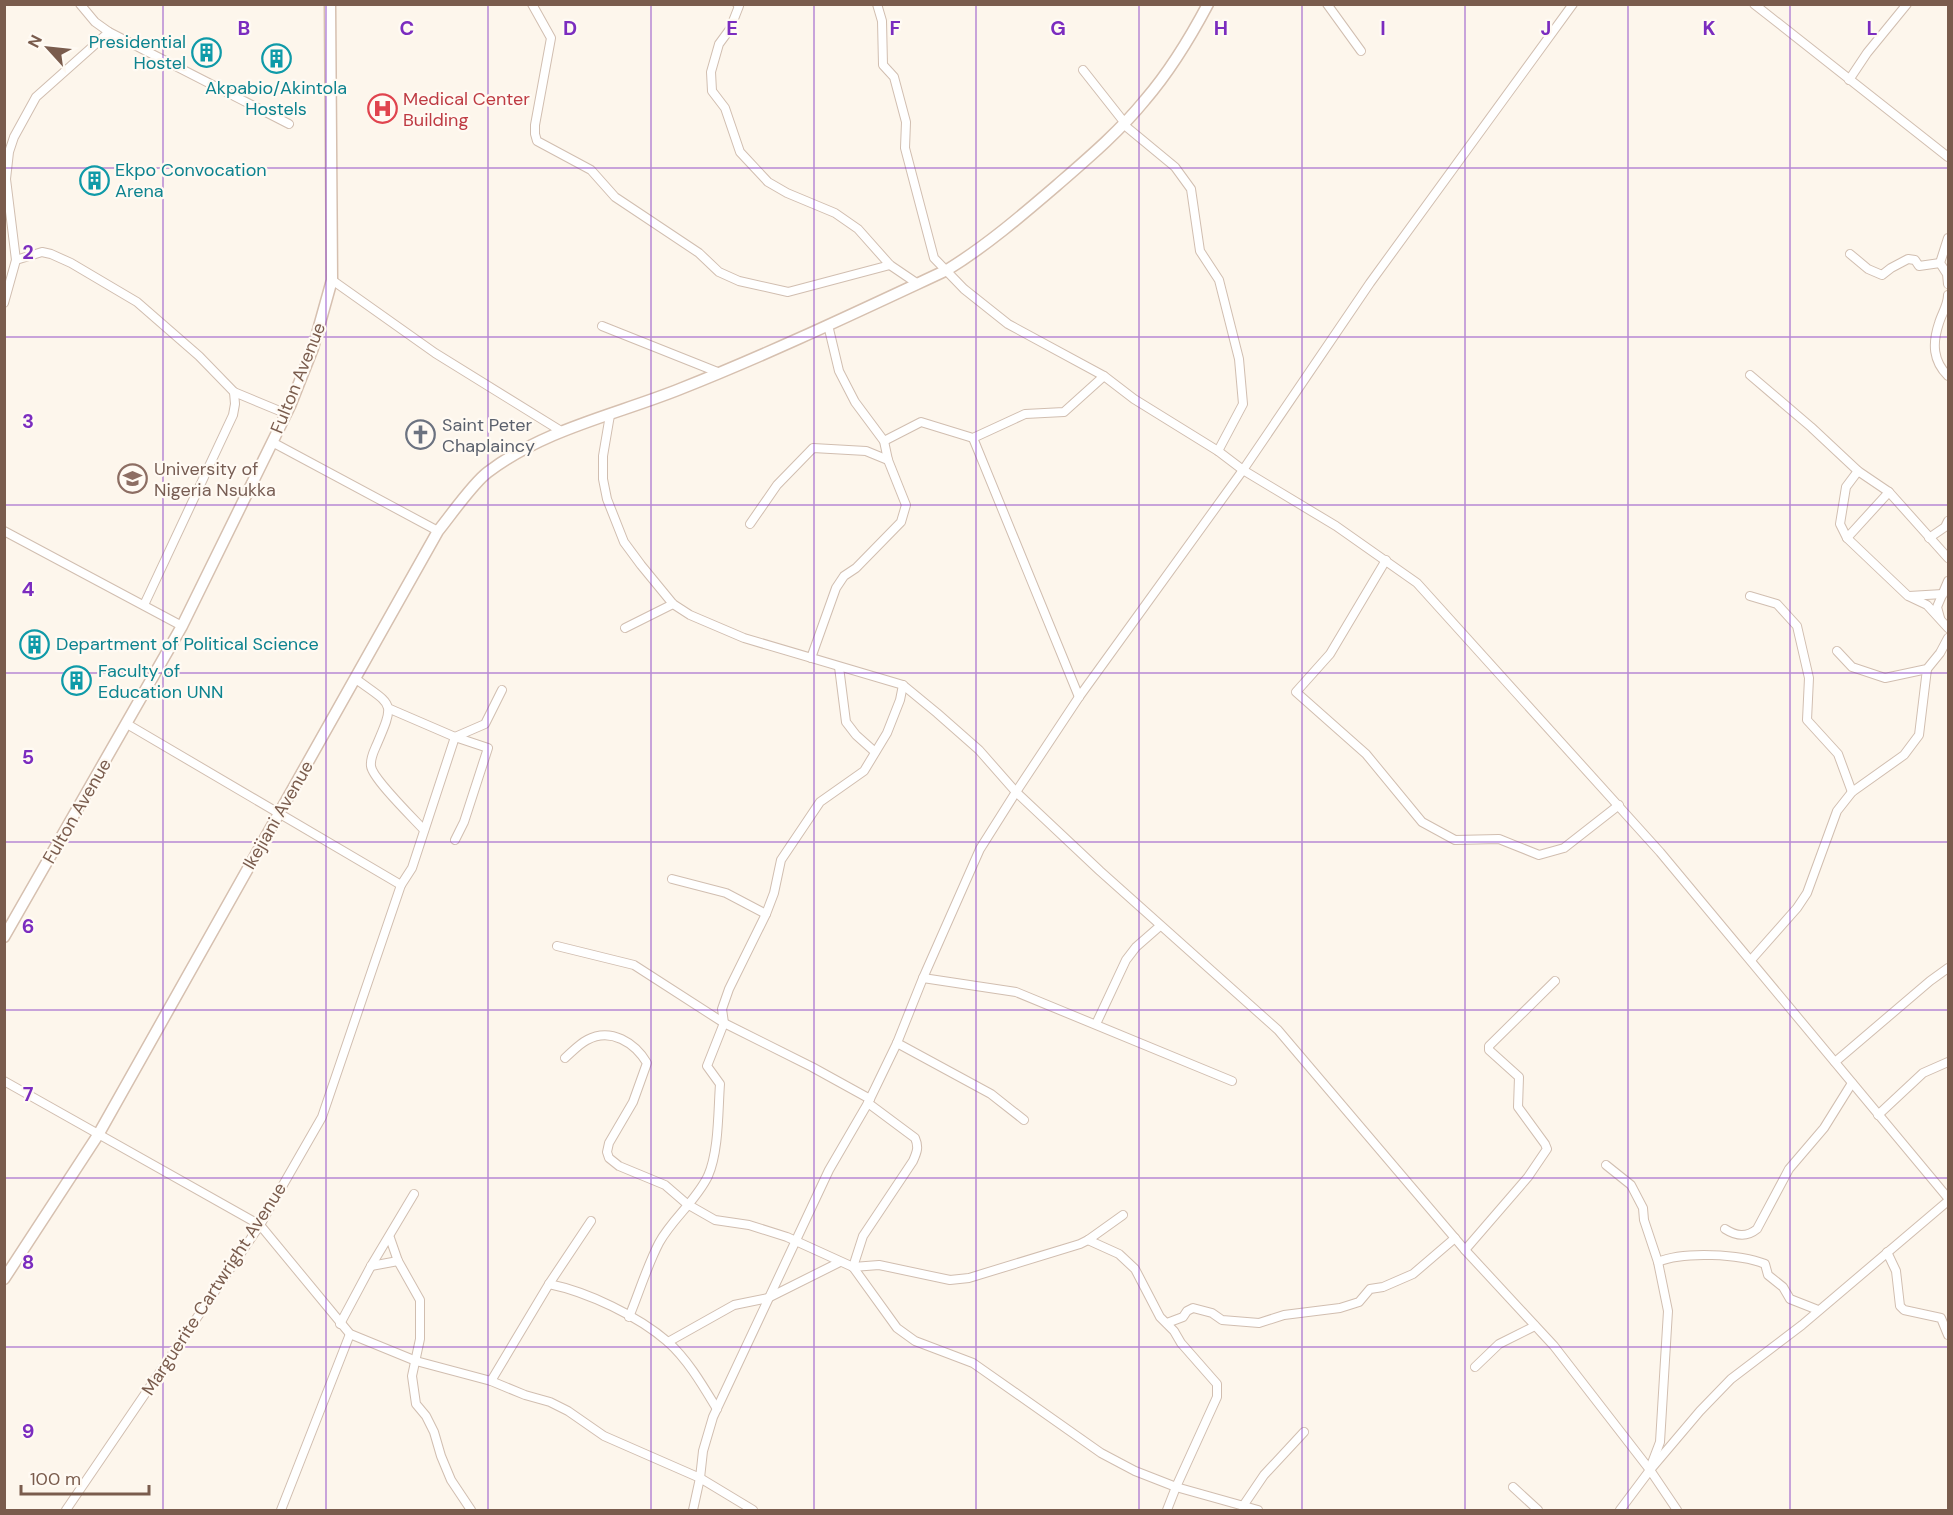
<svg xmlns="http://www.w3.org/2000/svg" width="1953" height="1515" viewBox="0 0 1953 1515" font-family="'DM Sans',sans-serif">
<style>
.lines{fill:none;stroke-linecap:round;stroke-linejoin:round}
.street-casing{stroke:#d1beb0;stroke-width:10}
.secondary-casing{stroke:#d6c0b0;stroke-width:13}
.street{stroke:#fff;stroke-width:8}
.secondary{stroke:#fff;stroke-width:10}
.grid{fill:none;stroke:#7b2cbf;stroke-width:1.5;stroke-opacity:0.55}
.labels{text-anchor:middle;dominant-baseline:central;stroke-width:4.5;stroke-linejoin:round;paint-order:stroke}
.culture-label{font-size:18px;fill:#0d838f;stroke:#fffaf3;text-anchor:start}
.health-label{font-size:18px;fill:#be3a42;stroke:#fffaf3;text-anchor:start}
.street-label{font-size:18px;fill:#7a5c4d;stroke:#fffaf3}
.worship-label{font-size:18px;fill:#5b616d;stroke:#fffaf3;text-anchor:start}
.education-label{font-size:18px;fill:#785e54;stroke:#fffaf3;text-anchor:start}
.grid-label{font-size:20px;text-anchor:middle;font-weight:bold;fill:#7b2cbf;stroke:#fffaf3;stroke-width:4.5;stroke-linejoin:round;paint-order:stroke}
</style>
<rect width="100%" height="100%" fill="#fdf6ec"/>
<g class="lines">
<defs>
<g id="street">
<polyline points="80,4 95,22 109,32 289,124"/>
<polyline points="532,4 551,38 535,125 535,134 537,141 591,170 615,197 699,253 719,272 739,281 788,292 890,265"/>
<polyline points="737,4 739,6 730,29 719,44 711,72 712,91 725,108 740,152 768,182 787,193 835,213 858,229 890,265 918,284"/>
<polyline points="877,4 882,21 883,65 894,77 906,122 905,148 934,258 964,289 1008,324 1104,376 1134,399 1218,451 1243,470 1336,526 1417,583 1660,852 1948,1198"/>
<polyline points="1327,4 1361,51"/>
<polyline points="1754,4 1948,157"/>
<polyline points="1083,70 1124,122 1123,124 1175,167 1191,189 1200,251 1219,280 1239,359 1243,404 1218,451"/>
<polyline points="1849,80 1867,53 1907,4"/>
<polyline points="1948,238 1940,263 1947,274 1948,284"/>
<polyline points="1850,254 1868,269 1882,275 1891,268 1908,259 1915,260 1919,266 1940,263"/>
<polyline points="16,260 42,252 51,254 71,263 137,302 199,356 234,392 235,404 233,415 144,605"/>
<polyline points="332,280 435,353 561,431"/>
<path d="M1948,295C1948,305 1942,313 1939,323C1932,344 1933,361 1948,376"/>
<polyline points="4,303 16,260 6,179 9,152 14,137 36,97 109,32"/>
<polyline points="602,326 720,373"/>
<polyline points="1750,375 1811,427 1858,471 1889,492 1948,558"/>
<polyline points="234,392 287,414"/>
<polyline points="610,415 603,456 603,479 607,499 624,542 641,565 673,604 690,615 744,638 903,685 937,713 979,750 1016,792 1100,871 1278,1030 1465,1250 1554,1346 1650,1470 1677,1510"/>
<polyline points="973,438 1079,697"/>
<polyline points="884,441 921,422 973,438 1025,414 1064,412 1104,376"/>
<polyline points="272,442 438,531"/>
<polyline points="1858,471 1846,487 1840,524 1847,538 1908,596 1927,605 1948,628"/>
<polyline points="750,524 777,485 813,448 866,451 888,460"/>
<polyline points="4,531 182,626"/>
<polyline points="1847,538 1889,492"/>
<polyline points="1929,538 1945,527 1948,521"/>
<polyline points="1386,560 1330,654 1296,692 1366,754 1422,822 1455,840 1499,839 1539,855 1564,848 1619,805"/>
<polyline points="1750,596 1777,604 1797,626 1809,678 1807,720 1838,754 1852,792"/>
<polyline points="1909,596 1943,594"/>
<polyline points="1940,618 1937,607 1948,581"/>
<polyline points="625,628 673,604"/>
<polyline points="1837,651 1852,667 1885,678 1927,669 1940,653 1948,638"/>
<polyline points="811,658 836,588 844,576 856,568 901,522 906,505 888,460 884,441 855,402 839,371 828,325"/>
<polyline points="839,667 846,722 856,735 875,752"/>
<path d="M356,679C392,706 396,700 377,744C374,751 370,758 371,766C372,778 413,818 424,830"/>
<polyline points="390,709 455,737 488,748 464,822 455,840"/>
<polyline points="127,724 401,885"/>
<polyline points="672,879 726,893 766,914"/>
<polyline points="557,946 634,965 724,1023 812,1067 870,1099"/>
<polyline points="1751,960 1797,908 1807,893 1837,811 1852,792 1904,755 1919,735 1927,669"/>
<polyline points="923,978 1016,992 1232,1081"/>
<polyline points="1096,1024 1126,960 1136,947 1160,926"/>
<polyline points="897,1043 991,1094 1024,1120"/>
<path d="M565,1058C572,1052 579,1044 587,1040C611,1027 635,1043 647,1063L633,1102L609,1143L607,1152L609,1158L619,1166L665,1185L687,1204L715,1220L749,1225L787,1237L853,1267L879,1265L950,1280L969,1278L1080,1244L1088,1240L1123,1215"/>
<polyline points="1835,1062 1930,981 1948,968"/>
<polyline points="4,1081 260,1225 350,1334 416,1361 491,1381 525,1395 550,1402 568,1411 604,1436 700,1478 703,1451 713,1417 829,1170 868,1103 897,1043 923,978 980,849 1016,792 1079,697 1243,470 1370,283 1573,4"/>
<polyline points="1878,1115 1923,1073 1948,1062"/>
<polyline points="1606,1165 1631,1185 1643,1208 1644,1220 1658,1262 1668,1311 1660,1442 1652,1463"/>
<path d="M1725,1229C1736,1236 1746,1238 1757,1229L1789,1169L1824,1128L1852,1083"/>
<polyline points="390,1238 398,1261 420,1300 420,1339 412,1376 416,1404 426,1416 434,1432 441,1456 451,1480 471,1510"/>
<polyline points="1088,1240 1119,1254 1135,1269 1160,1317 1174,1331 1181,1343 1217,1384 1217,1397 1176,1487 1167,1510"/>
<polyline points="1465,1250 1528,1177 1547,1149 1545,1144 1518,1107 1519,1077 1489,1050 1489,1046 1555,981"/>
<polyline points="1887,1252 1896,1271 1900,1306 1904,1310 1941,1318 1948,1335"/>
<path d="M1658,1262C1684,1251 1740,1254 1765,1264L1768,1275L1783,1287L1790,1299L1818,1310"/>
<polyline points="371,1266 398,1261"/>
<polyline points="853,1267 897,1328 915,1341 973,1363 1101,1453 1135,1471 1176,1487 1258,1510"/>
<path d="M853,1267L863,1236L913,1161C917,1152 919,1147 915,1138L868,1103"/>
<path d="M549,1284C588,1292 638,1316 668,1342C688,1360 703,1386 717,1409"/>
<path d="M629,1317C639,1293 647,1266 659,1243C672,1219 696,1201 708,1176C719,1151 718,1111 720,1084L707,1066L724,1023L722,1009L729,989L766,914L774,893L781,860L820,802L864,771L887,733L900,700L903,685"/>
<polyline points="1167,1323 1183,1317 1187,1311 1193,1308 1212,1313 1222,1320 1259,1323 1284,1315 1340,1308 1359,1302 1370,1289 1383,1287 1413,1274 1455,1238"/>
<polyline points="340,1324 371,1266 414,1194"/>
<polyline points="668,1342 734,1305 768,1298 840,1262"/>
<polyline points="1475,1367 1499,1344 1535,1326"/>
<polyline points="491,1381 549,1284 591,1221"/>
<polyline points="1513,1487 1538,1510"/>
<polyline points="1243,1506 1264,1475 1304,1432"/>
<polyline points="66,1510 260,1225 322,1117 401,885 412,868 455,737 485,724 502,690"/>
<polyline points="281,1510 350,1334"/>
<polyline points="693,1510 700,1478 753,1510"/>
<polyline points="1620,1510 1650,1470 1700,1411 1731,1379 1802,1325 1948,1201"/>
</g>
<g id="secondary">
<polyline points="4,937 182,626 290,406 313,348 332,280 330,4"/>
<path d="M4,1279L98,1135L438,531C451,515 473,483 488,472C545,429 615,415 680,389C771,353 859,311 947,270C986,246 1021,216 1056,186C1087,159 1119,132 1145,100C1170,71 1190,38 1208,4"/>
</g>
</defs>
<use href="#street" class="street-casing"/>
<use href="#secondary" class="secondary-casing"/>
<use href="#street" class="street"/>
<use href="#secondary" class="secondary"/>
</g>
<path class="grid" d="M163,4V1510M326,4V1510M488,4V1510M651,4V1510M814,4V1510M976,4V1510M1139,4V1510M1302,4V1510M1465,4V1510M1628,4V1510M1790,4V1510M4,168H1948M4,337H1948M4,505H1948M4,673H1948M4,842H1948M4,1010H1948M4,1178H1948M4,1347H1948"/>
<defs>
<symbol id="building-ring" viewBox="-11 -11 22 22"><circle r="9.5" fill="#fffaf3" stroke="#0f9aa8" stroke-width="1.5"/><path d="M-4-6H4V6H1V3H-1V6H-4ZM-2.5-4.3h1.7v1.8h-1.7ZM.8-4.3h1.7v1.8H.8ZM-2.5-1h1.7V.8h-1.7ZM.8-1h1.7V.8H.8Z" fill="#0f9aa8"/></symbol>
<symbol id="hospital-ring" viewBox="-11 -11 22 22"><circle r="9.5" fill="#fffaf3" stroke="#e0444e" stroke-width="1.5"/><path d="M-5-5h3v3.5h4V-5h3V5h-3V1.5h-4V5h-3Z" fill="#e0444e"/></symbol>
<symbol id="church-ring" viewBox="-11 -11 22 22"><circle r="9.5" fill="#fffaf3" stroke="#6b7280" stroke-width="1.5"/><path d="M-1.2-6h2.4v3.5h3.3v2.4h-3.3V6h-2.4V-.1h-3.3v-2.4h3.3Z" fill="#6b7280"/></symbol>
<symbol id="university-ring" viewBox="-11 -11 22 22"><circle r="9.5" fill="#fffaf3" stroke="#8d6e63" stroke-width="1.5"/><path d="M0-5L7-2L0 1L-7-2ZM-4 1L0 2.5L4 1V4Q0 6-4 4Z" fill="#8d6e63"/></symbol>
</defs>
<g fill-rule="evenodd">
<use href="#building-ring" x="190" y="36" width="33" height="33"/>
<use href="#building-ring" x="260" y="42" width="33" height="33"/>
<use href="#hospital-ring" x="366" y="92" width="33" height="33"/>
<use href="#building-ring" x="78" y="164" width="33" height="33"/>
<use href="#church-ring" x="404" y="418" width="33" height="33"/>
<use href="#university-ring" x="116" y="462" width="33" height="33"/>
<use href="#building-ring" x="18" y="628" width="33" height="33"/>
<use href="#building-ring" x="60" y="664" width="33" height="33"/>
</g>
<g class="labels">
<g class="culture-label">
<text x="186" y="42" text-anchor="end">Presidential<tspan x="186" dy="21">Hostel</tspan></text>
<text x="276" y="88" text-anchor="middle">Akpabio/Akintola<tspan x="276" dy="21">Hostels</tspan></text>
<text x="115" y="170">Ekpo Convocation<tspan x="115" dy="21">Arena</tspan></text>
<text x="56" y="644">Department of Political Science</text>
<text x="98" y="671">Faculty of<tspan x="98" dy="21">Education UNN</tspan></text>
</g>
<g class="health-label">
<text x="403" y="99">Medical Center<tspan x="403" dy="21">Building</tspan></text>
</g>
<g class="street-label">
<text transform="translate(298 378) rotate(-68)">Fulton Avenue</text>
<text transform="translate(77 811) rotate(-60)">Fulton Avenue</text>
<text transform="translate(278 815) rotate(-60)">Ikejiani Avenue</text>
<text transform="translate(214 1289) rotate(-57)">Marguerite Cartwright Avenue</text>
</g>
<g class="worship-label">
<text x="442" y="425">Saint Peter<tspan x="442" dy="21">Chaplaincy</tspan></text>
</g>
<g class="education-label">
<text x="154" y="469">University of<tspan x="154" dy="21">Nigeria Nsukka</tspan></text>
</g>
</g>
<g class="grid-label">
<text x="244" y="35">B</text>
<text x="407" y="35">C</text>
<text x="570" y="35">D</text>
<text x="732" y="35">E</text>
<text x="895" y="35">F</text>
<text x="1058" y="35">G</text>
<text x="1221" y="35">H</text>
<text x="1383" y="35">I</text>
<text x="1546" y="35">J</text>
<text x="1709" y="35">K</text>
<text x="1872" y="35">L</text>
<text x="28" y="259">2</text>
<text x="28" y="428">3</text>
<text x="28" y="596">4</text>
<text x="28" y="764">5</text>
<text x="28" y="933">6</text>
<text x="28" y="1101">7</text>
<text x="28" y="1269">8</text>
<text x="28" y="1438">9</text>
</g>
<rect width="1953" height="1515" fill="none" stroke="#7a5c4d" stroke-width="12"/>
<g transform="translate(48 48) rotate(297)" stroke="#fffaf3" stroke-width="4.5" paint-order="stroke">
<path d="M0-4.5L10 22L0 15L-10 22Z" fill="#7a5c4d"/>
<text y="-9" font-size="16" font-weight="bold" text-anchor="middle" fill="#7a5c4d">N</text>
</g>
<path d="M21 1485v9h128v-9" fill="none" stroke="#7a5c4d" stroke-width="3"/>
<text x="30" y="1485" font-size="18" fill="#7a5c4d" stroke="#fffaf3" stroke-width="4.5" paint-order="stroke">100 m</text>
</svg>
